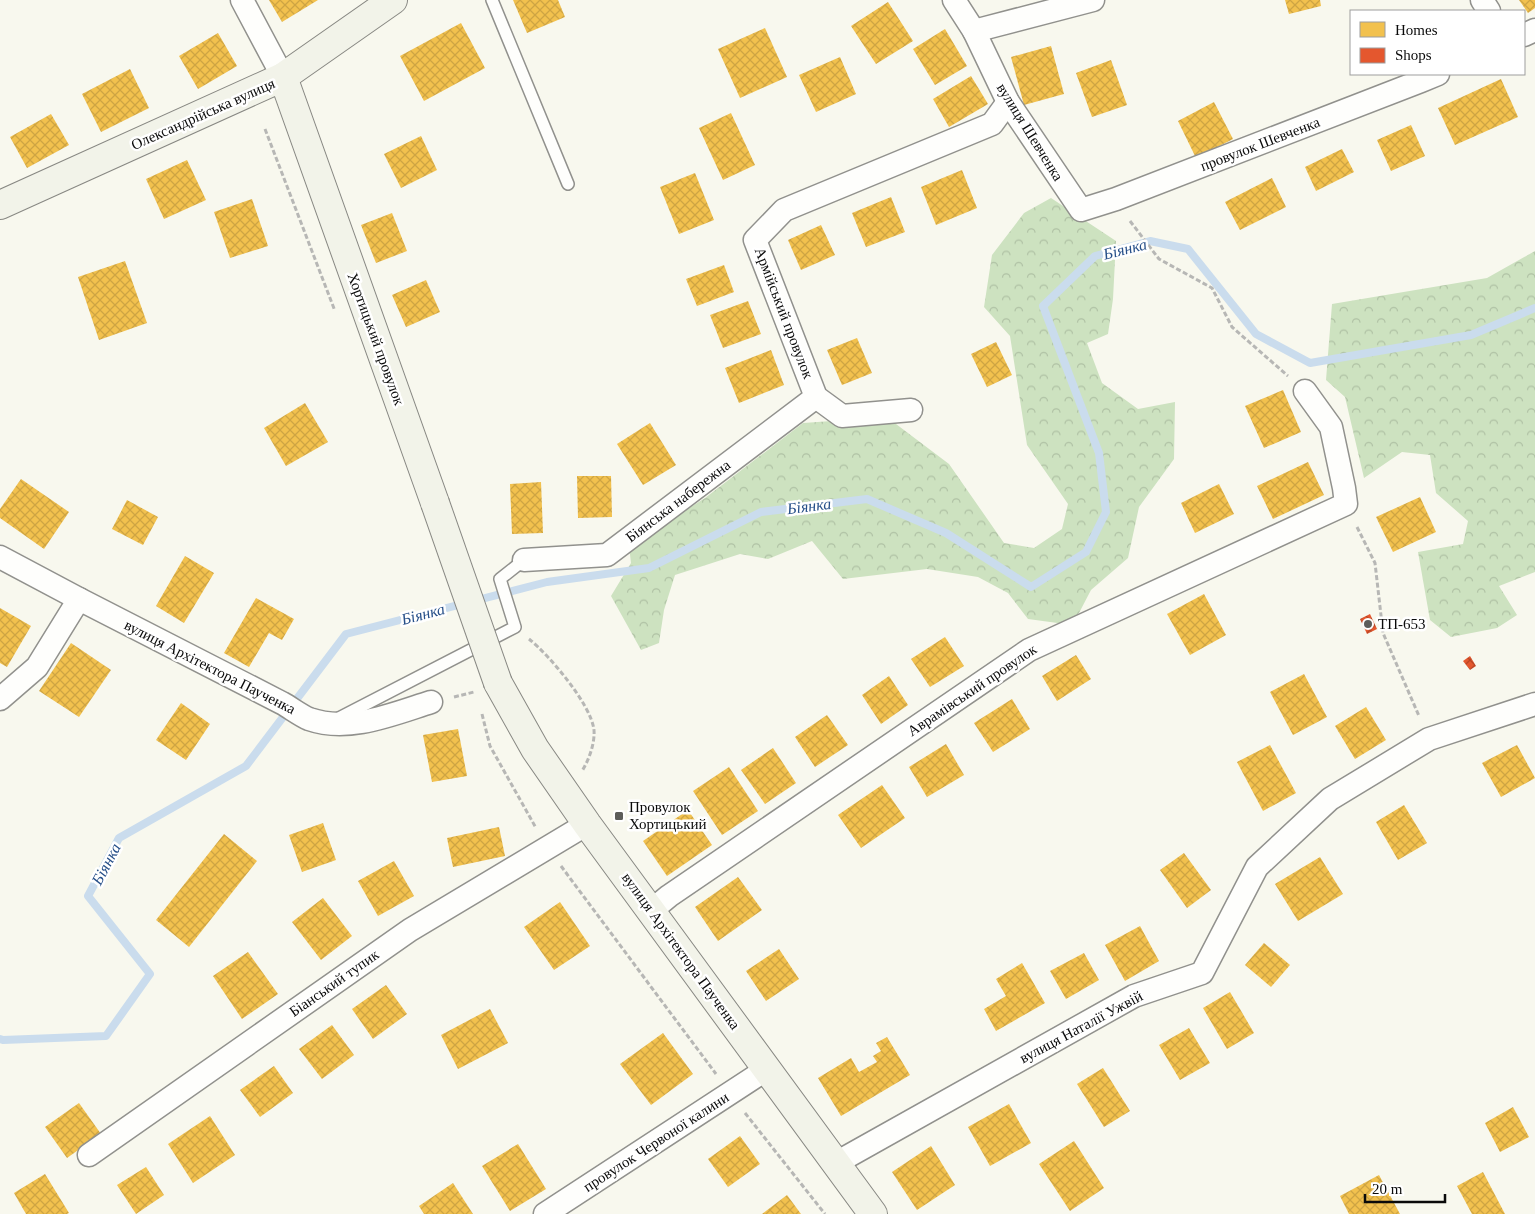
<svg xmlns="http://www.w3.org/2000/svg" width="1535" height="1214" viewBox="0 0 1535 1214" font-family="'Times New Roman',serif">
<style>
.forest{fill:url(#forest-crowns)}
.homes{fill:url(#homes-cross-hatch)}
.shops{fill:url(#shops-cross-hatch)}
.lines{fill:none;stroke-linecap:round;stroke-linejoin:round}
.stream{stroke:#cadced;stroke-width:8}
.lane-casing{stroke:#91918d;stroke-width:14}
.street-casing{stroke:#91918d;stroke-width:25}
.secondary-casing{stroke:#888883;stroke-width:30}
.path{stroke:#b7b7b5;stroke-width:3;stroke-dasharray:5 2.5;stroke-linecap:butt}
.lane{stroke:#fefefc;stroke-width:11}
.street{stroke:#fefefc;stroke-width:22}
.secondary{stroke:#f2f3e9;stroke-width:28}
.secondary-bridge-casing{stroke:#888883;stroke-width:30;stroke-linecap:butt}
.secondary-bridge{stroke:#f2f3e9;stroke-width:28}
.poi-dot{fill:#5d5d5a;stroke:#fff;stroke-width:2}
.labels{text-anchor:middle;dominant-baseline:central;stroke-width:5;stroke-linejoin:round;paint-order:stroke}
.street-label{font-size:15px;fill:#0a0a0a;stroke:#fff}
.poi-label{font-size:15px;fill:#0a0a0a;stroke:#fff;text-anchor:start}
.water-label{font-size:16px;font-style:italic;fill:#264f89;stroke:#fff}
</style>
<defs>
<pattern id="forest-crowns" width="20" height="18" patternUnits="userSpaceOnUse" patternTransform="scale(1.25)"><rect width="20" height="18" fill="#cde2c0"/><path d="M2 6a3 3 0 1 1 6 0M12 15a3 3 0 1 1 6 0" fill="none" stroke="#afc1a4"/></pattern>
<pattern id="homes-cross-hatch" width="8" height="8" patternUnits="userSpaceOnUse" patternTransform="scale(1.25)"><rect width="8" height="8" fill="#f2c14e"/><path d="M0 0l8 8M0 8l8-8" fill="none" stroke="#cea443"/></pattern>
<pattern id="shops-cross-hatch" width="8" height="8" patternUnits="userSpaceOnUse" patternTransform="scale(1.25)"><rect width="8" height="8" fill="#e4572e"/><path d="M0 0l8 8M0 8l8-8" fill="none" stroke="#b74625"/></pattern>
</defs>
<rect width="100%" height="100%" fill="#f8f8ee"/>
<g class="forest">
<polygon points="1051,198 1116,241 1113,299 1108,334 1087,343 1102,383 1138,409 1175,402 1174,459 1139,507 1128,558 1091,590 1079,613 1065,624 1028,619 1008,593 978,577 927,569 843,579 812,541 768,559 740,554 675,575 664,610 659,643 641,650 611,596 631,563 629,546 705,498 803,423 832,421 896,424 949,464 1004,543 1034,548 1062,529 1068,504 1027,445 1010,336 984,307 992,255 1024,213"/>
<polygon points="1535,251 1535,572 1499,586 1517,615 1497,628 1451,637 1430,620 1418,552 1463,544 1468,521 1436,493 1430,455 1402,452 1364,478 1345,397 1326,380 1332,304 1487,278"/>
</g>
<g class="homes">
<polygon points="269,0 318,0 282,22"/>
<polygon points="513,0 558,0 565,17 527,33"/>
<polygon points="1285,0 1320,0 1321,6 1289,14"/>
<polygon points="1519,0 1535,0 1535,8 1528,13"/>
<polygon points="888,2 913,41 876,64 851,26"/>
<polygon points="461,23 485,68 424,101 400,56"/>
<polygon points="765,28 787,77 740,98 718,49"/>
<polygon points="945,29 967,66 935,85 913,49"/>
<polygon points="218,33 237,66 198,89 179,56"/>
<polygon points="1051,46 1064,94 1024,105 1011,57"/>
<polygon points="840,57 856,94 816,112 799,75"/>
<polygon points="1111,60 1127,105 1092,117 1076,73"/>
<polygon points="130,69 149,108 101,132 82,94"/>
<polygon points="971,76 988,104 949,127 933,99"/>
<polygon points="1501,79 1518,117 1455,145 1438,108"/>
<polygon points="1214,102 1233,139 1196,158 1178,121"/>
<polygon points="731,113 755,165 723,180 699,128"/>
<polygon points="51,114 69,145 27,168 10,137"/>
<polygon points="1411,125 1425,156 1391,171 1377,140"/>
<polygon points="421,136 437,170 401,188 384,154"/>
<polygon points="1342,149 1354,172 1316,191 1305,167"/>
<polygon points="187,160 206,200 164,219 146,179"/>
<polygon points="962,170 977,208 936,225 921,187"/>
<polygon points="695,173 714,220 679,234 660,187"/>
<polygon points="1272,178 1286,207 1240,230 1225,202"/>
<polygon points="891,197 905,232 866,247 852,213"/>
<polygon points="252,199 268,246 230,258 214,212"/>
<polygon points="392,213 407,251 376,263 361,225"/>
<polygon points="821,225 835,255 801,270 788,240"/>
<polygon points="125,261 147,323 99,340 78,277"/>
<polygon points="724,265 734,292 697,306 686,279"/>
<polygon points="426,280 440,312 406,327 392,295"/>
<polygon points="748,301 761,334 723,348 710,315"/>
<polygon points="857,338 872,373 842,385 827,350"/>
<polygon points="996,342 1012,375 987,387 971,354"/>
<polygon points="771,350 784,385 739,403 725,368"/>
<polygon points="1283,390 1301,432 1264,448 1245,406"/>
<polygon points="305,403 328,442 286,466 264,428"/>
<polygon points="650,423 676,465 643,485 617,444"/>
<polygon points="1308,462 1324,495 1273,519 1257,486"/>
<polygon points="577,476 611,476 612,517 578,518"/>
<polygon points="21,479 69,512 44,549 0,518 0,509"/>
<polygon points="541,482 543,533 512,534 510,484"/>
<polygon points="1219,484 1234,514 1195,533 1181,503"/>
<polygon points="1420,497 1436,532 1393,552 1376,517"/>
<polygon points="127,500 158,517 143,545 112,529"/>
<polygon points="185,556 214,573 184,623 156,606"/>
<polygon points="1204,594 1226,635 1190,655 1167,614"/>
<polygon points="256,598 294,619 282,640 269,633 249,667 224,653"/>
<polygon points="0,608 31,626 7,667 0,663"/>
<polygon points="945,637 964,666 930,687 911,659"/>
<polygon points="71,643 111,670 79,717 39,691"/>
<polygon points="1076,655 1091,679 1057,701 1042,676"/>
<polygon points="1304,674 1327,717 1293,735 1270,692"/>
<polygon points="889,676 908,705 881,724 862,695"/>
<polygon points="1012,699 1030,729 993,752 974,723"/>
<polygon points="181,703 210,724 186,760 156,740"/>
<polygon points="1366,707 1386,740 1355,759 1335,726"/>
<polygon points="827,715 848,745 815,767 795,737"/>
<polygon points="458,729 467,776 432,782 423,735"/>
<polygon points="946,744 964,775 927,797 909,767"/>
<polygon points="1270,745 1296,793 1263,811 1237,762"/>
<polygon points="1517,745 1535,778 1501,797 1482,763"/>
<polygon points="773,748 796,783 765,804 741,770"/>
<polygon points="729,767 758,811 722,835 693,791"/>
<polygon points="882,785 905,818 861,848 838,815"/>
<polygon points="1404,805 1427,843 1398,860 1376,822"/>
<polygon points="688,810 712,845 667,876 643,841"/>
<polygon points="323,823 336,860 302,872 289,835"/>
<polygon points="499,827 505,856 453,867 447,838"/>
<polygon points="224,834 257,861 189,947 156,920"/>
<polygon points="1184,853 1211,890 1187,908 1160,870"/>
<polygon points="1320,857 1343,894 1298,921 1275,884"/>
<polygon points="394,861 414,896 378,916 358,881"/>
<polygon points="738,877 762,910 718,941 695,907"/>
<polygon points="323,898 352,936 321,960 292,922"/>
<polygon points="560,902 590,946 554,970 524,927"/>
<polygon points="1140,926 1159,961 1125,981 1105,945"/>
<polygon points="1264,943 1290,965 1271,987 1245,965"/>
<polygon points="779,949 799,979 766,1001 746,971"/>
<polygon points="248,952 278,994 242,1019 213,976"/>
<polygon points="1084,953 1099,980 1066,999 1050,971"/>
<polygon points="1022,963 1045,1003 996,1031 984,1009 1006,996 996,979"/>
<polygon points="386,985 407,1014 373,1039 352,1009"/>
<polygon points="1230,992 1254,1033 1227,1049 1203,1008"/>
<polygon points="490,1009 508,1043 458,1069 441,1035"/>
<polygon points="332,1025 354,1055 322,1079 299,1049"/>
<polygon points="1189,1028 1210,1063 1180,1080 1159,1045"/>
<polygon points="663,1033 693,1074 651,1105 620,1064"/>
<polygon points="887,1037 910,1075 841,1116 818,1078 851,1058 859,1072 877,1062 873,1056 881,1051 876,1043"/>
<polygon points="274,1066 293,1093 260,1117 240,1090"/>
<polygon points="1103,1068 1130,1111 1104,1127 1077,1084"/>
<polygon points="79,1103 101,1134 67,1158 45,1127"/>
<polygon points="1009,1104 1031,1143 990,1166 968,1127"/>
<polygon points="1513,1107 1529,1137 1500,1152 1485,1123"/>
<polygon points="210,1116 235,1155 193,1183 168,1144"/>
<polygon points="740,1136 760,1164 728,1187 708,1159"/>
<polygon points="1074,1141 1104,1188 1070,1211 1039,1164"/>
<polygon points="518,1144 546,1189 510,1211 482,1166"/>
<polygon points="931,1146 955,1185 917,1210 892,1172"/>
<polygon points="146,1167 164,1195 136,1214 117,1185"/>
<polygon points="1483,1172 1505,1214 1472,1214 1457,1186"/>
<polygon points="45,1174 69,1213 67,1214 26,1214 14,1193"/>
<polygon points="1379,1175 1400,1214 1349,1214 1340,1196"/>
<polygon points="453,1183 473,1214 424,1214 419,1206"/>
<polygon points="787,1195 801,1214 762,1214"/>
</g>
<g class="shops">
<polygon points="1370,614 1377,629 1367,634 1360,619"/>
<polygon points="1470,656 1476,666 1470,670 1463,661"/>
</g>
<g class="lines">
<polyline class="stream" points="0,1039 3,1040 106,1036 150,974 88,896 119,838 246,766 346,634 547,582 649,568 761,512 867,499 946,533 1031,587 1086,552 1106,512 1099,453 1043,306 1095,256 1150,241 1188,249 1256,334 1310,363 1471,335 1535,308"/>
<defs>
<g id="lane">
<polyline points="492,0 568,184"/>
<polyline points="339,718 515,627 500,579 524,560"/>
</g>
<g id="street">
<polyline points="242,0 283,77"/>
<polyline points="954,0 974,31 1008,102 1081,210 1116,199 1421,81 1438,74"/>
<polyline points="1482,0 1489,11"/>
<polyline points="974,31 1093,0"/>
<polyline points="1524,35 1535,30"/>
<polyline points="911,410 842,416 816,397 755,240 784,210 992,124 1008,102"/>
<path d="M0,557L79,599L282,703C291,708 300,715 309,719C349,733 393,714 431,702"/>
<polyline points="524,560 607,555 816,397"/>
<polyline points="0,699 37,667 79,599"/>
<polyline points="652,910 669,896 1029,650 1346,504 1344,488 1331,427 1305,391"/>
<polyline points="89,1155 410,930 587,824"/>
<polyline points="836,1163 1134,996 1202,973 1257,867 1330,799 1429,739 1535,704"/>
<polyline points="545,1214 767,1069"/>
</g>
<g id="secondary">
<polyline points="283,77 435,503"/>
<polyline points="0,205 283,77 393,0"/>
<polyline points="498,683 535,749 587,824 873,1214"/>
</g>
</defs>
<use href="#lane" class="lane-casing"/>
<use href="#street" class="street-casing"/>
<use href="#secondary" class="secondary-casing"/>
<g class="path">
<polyline points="265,129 335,311"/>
<polyline points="1130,221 1159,259 1212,288 1232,327 1288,376"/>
<polyline points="1357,527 1375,563 1383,633 1419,716"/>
<path d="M529,639C549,655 591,704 594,730C595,743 589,760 582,771"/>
<polyline points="454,697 474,692"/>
<polyline points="482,714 490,746 536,828"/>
<polyline points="561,866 716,1074"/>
<polyline points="745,1113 825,1214"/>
</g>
<use href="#lane" class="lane"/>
<use href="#street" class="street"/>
<use href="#secondary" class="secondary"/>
<defs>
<polyline id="secondary-bridge" points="435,503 498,683"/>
</defs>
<use href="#secondary-bridge" class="secondary-bridge-casing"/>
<use href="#secondary-bridge" class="secondary-bridge"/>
</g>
<g class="poi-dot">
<circle cx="1368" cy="624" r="5"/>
<rect x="614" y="811" width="10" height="10" rx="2.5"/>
</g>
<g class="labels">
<g class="street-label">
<text transform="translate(203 114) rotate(-24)">Олександрійська вулиця</text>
<text transform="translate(1030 132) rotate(58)">вулиця Шевченка</text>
<text transform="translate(1260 144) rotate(-21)">провулок Шевченка</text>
<text transform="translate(784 313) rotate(69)">Армійський провулок</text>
<text transform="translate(376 339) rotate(70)">Хортицький провулок</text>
<text transform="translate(678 501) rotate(-37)">Біянська набережна</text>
<text transform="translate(210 667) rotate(27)">вулиця Архітектора Паученка</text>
<text transform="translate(972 690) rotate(-34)">Аврамівський провулок</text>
<text transform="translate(681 951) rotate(54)">вулиця Архітектора Паученка</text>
<text transform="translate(334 983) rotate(-35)">Біанський тупик</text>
<text transform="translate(1081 1027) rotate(-28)">вулиця Наталії Ужвій</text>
<text transform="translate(656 1142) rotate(-33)">провулок Червоної калини</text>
</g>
<g class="poi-label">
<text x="1378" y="624">ТП-653</text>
<text x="629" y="807">Провулок<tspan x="629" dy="17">Хортицький</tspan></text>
</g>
<g class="water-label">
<text transform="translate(1125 249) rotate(-14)">Біянка</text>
<text transform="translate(809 506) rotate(-7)">Біянка</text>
<text transform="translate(423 614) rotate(-15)">Біянка</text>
<text transform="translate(106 864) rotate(-62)">Біянка</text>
</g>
</g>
<rect x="1350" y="10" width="175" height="65" fill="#ffffff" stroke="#9d9d9d"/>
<rect x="1360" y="22" width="25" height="15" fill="#f2c14e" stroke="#9d9d9d"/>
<text x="1395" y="35" font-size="15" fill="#0a0a0a">Homes</text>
<rect x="1360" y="48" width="25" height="15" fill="#e4572e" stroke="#9d9d9d"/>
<text x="1395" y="60" font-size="15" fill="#0a0a0a">Shops</text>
<path d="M1365 1194v8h80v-8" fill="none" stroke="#0a0a0a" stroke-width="2.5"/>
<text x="1372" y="1194" font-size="15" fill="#0a0a0a" stroke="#ffffff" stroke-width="4" paint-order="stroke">20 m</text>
</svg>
